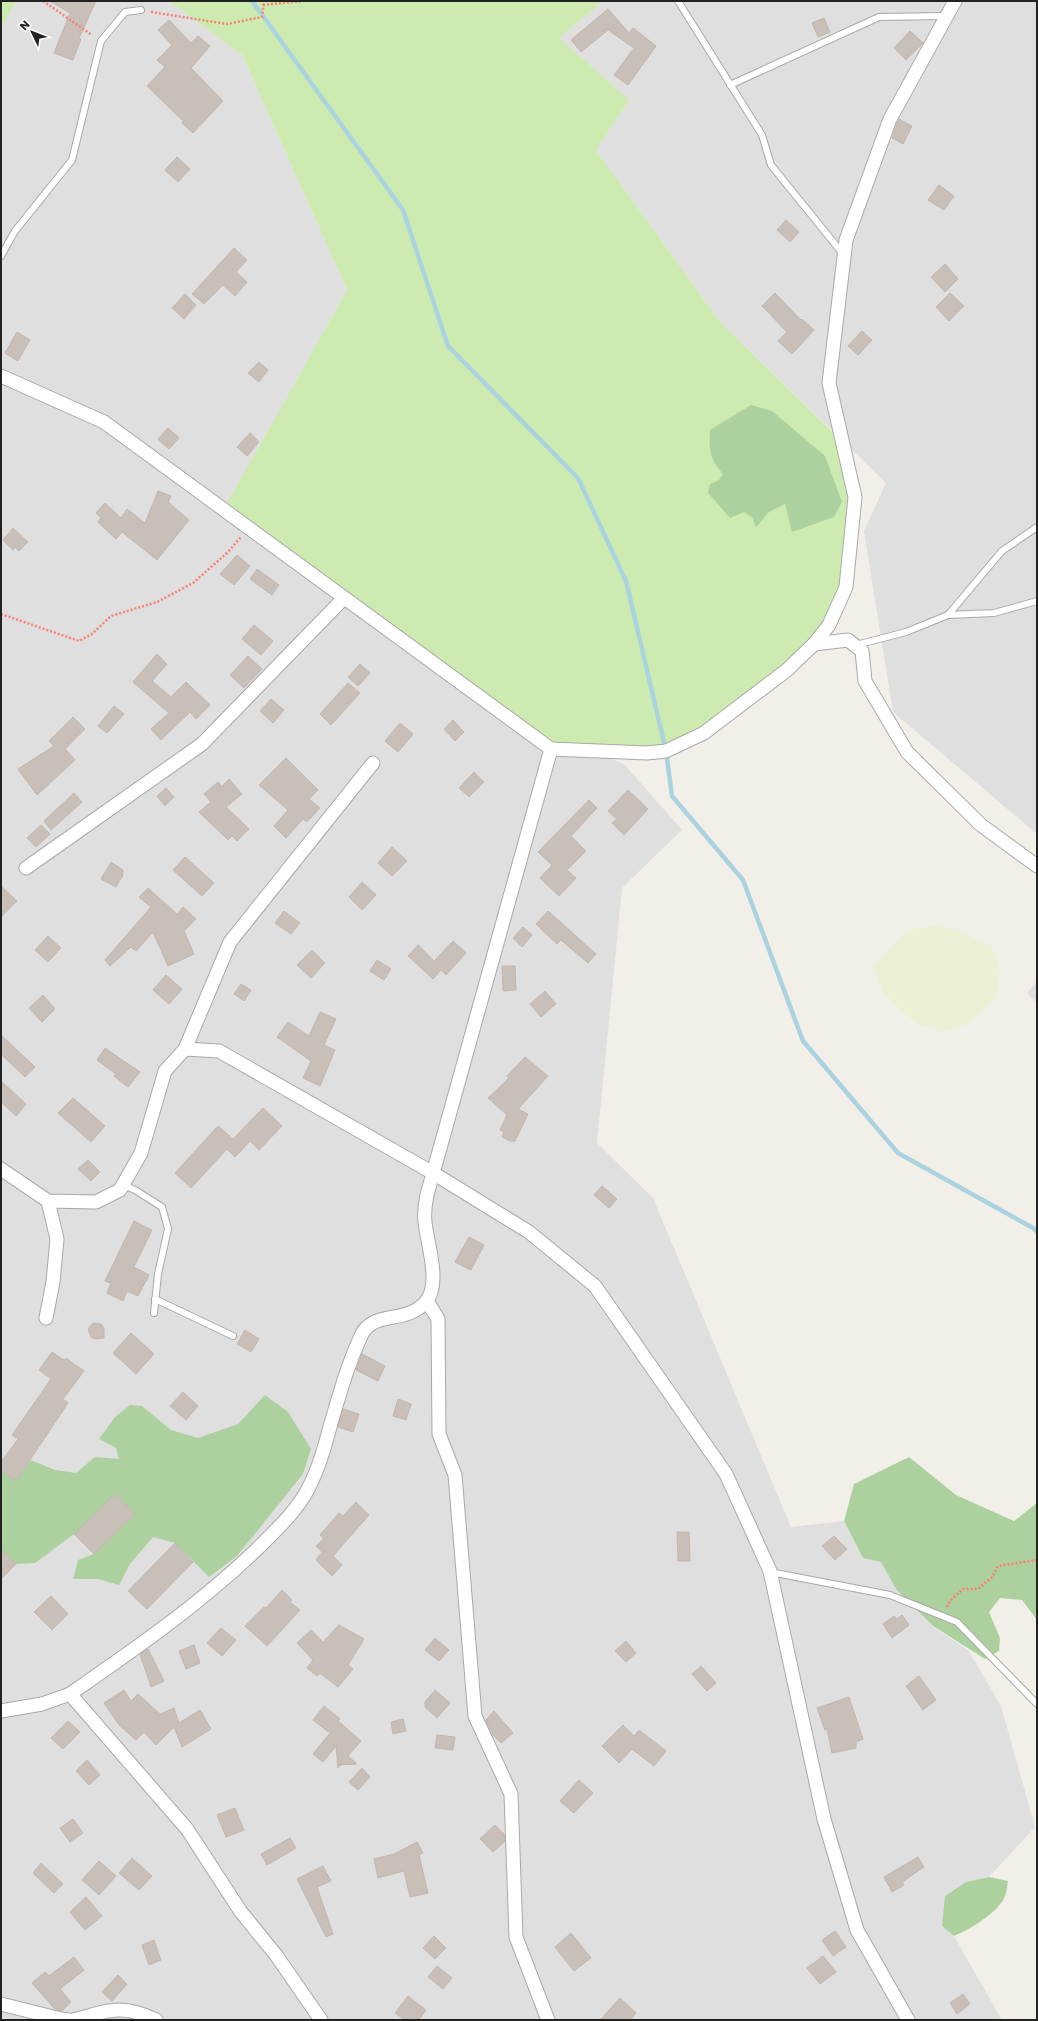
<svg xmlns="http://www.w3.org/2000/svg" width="1038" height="2021" viewBox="0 0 1038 2021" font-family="Poppins,sans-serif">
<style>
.residential{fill:#e0dfdf}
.farmland{fill:#eef0d5}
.grass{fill:#cdebb0}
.forest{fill:#add19e}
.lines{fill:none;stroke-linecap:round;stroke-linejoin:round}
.stream{stroke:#aad3df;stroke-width:4.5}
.building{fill:#c7bfb8;stroke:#c4b6ab}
.service-casing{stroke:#a9a9a9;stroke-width:8}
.minor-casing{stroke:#a9a9a9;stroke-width:15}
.path{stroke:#fa8072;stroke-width:2.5;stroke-dasharray:2 2;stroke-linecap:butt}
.service{stroke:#fff;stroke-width:6}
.minor{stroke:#fff;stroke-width:13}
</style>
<rect width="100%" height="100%" fill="#f2efe9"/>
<g class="residential">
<polygon points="16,1 169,1 242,55 347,290 224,510 592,751 624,764 682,830 622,888 597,1143 653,1198 791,1527 844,1521 863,1558 881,1562 896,1589 936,1629 968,1650 1001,1706 1035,1827 989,1877 966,1882 942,1926 954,1936 1002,2020 1,2020 1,29"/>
<polygon points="603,1 1037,1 1037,834 893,712 864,531 886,483 720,322 596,150 559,38"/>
<polygon points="1037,981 1037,1003 1027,993"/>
</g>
<polygon class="farmland" points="939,926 965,934 992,947 1000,970 996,996 985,1009 968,1024 947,1030 920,1026 899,1009 883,992 873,966 906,932 917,928"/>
<g class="grass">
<polygon points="1,1 16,1 1,29"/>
<polygon points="169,1 603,1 559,38 629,100 596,150 720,322 843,442 855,497 846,587 829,625 787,670 666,751 551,749 224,509 347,290 242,55"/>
</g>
<g class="forest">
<path d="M751,405L772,411L825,456L842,502L834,517L792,532L785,504L769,512L756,527L752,517L744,512L730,518L708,493L710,484L719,480L723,474C709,458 709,450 710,430Z"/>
<polygon points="265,1395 288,1412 311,1449 303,1474 237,1556 209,1577 175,1543 153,1537 130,1564 119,1585 98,1579 73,1579 78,1560 94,1554 135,1514 115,1494 74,1534 35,1563 16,1564 1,1549 1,1470 16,1481 31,1460 55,1470 76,1473 95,1457 119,1459 116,1448 99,1439 115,1417 130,1405 142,1406 171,1430 198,1438 238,1424"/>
<polygon points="909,1457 956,1495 1014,1521 1037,1503 1037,1620 1022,1600 1000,1598 989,1612 1000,1638 999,1651 985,1659 933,1626 896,1589 881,1562 863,1558 844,1521 854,1484"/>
<path d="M989,1877L1008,1881C1007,1886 1007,1891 1005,1896C999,1912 969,1930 954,1936L942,1926L945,1896L966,1882Z"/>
</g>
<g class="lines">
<polyline class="stream" points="252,1 403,210 448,346 578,478 626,581 666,751 672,796 743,880 803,1041 898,1153 1033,1228 1037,1232"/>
</g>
<g class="building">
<polygon points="50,1 96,1 79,38 81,39 73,60 54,53 70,13"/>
<polygon points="608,9 629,33 633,28 656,46 628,85 614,75 634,48 608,30 581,52 571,40"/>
<polygon points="824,18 830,32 818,37 812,23"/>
<polygon points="169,20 191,43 198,36 210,46 191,68 223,101 193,133 182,123 183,121 147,86 165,67 157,60 172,45 158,30"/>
<polygon points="910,31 923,43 906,60 894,48"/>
<polygon points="899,119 912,126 903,144 892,138"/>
<polygon points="177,157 190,169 178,182 165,170"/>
<polygon points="939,185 954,196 944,210 928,200"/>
<polygon points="786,220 799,232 790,242 777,230"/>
<polygon points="234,248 247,260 236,272 247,282 235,296 223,285 204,304 192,294"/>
<polygon points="945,264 958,279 945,292 931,277"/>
<polygon points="775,293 801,320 802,319 814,330 792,354 778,341 787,332 762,306"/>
<polygon points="950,293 964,306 949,321 936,307"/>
<polygon points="185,294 196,305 184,319 172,308"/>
<polygon points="862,331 872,340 858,355 848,346"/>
<polygon points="17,332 30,340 18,361 5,353"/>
<polygon points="259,362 268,370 259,382 248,373"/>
<polygon points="168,428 179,438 169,449 158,439"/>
<polygon points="250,433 259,442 247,456 237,447"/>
<polygon points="158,491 171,496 168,502 189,520 157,560 122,532 116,539 98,522 101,518 96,513 105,503 121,518 127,509 145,523"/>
<polygon points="13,528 28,542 19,551 15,547 13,550 3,540"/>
<polygon points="237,555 250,566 234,585 220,574"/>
<polygon points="257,569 279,585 272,595 250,579"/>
<polygon points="254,625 273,641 261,655 242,639"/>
<polygon points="157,654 167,664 152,681 171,697 186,682 210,705 196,719 190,712 161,740 151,729 169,713 133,682"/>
<polygon points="248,656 262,669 244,688 230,675"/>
<polygon points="360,664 370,673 358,686 348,677"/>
<polygon points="348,683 360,693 331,725 320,714"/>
<polygon points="271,699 284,710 273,723 260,711"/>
<polygon points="114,706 124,714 107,733 98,726"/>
<polygon points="73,717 85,729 65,749 75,760 37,795 18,769 54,746 49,741"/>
<polygon points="453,720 464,732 455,741 444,729"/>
<polygon points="400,723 413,734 398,752 385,741"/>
<polygon points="286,758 318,790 309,799 320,808 307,822 303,819 286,838 274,826 288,810 259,785"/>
<polygon points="474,772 484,782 469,797 459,788"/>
<polygon points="229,779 242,794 226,807 249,829 237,841 232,836 228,840 199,812 211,802 204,794 218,782 222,786"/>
<polygon points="166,788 174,797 165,806 157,796"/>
<polygon points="628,790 648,809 624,835 612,823 617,819 608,811"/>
<polygon points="74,793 82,802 51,830 44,821"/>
<polygon points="589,800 597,808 571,836 586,851 567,870 576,878 559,896 540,878 552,865 538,852"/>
<polygon points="41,825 50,834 36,847 27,838"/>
<polygon points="392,847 407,861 392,876 378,863"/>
<polygon points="185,857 214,883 202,896 173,870"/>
<polygon points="111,862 123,870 123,875 116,887 101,879"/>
<polygon points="362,882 376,895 362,910 349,897"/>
<polygon points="1,886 17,901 1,917"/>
<polygon points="148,888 177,914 183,907 196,919 184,931 194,954 168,966 153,932 136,951 131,947 110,966 105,960 151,907 139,897"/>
<polygon points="284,911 300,923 291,934 275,923"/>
<polygon points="548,911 596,954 588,963 561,940 557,944 536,924"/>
<polygon points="523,927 532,935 522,947 513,938"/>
<polygon points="48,936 61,948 48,962 35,950"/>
<polygon points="453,941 466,953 446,975 441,970 433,979 408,956 418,945 434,961"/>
<polygon points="312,950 325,963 311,978 297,965"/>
<polygon points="377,960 391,969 384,980 370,971"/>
<polygon points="502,966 515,966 516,990 503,991"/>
<polygon points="166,975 182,989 169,1004 153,990"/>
<polygon points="241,984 251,990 244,1001 234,994"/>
<polygon points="545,991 556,1004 541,1017 530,1004"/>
<polygon points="43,995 55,1009 42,1022 29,1008"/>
<polygon points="320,1012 336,1019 324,1045 335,1050 320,1086 303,1078 311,1061 277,1037 288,1022 309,1036"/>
<polygon points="1,1035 35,1067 25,1077 1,1054"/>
<polygon points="105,1048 140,1072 128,1087 114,1076 116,1074 97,1060"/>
<polygon points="525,1057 548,1076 518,1109 528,1114 515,1141 510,1141 502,1137 504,1132 500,1130 507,1115 488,1098 509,1078 507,1076"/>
<polygon points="1,1081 26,1104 16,1116 1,1102"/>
<polygon points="73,1098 105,1126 91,1142 58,1113"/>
<polygon points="263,1108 282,1126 259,1150 250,1141 235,1157 227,1149 191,1188 175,1173 218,1126 233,1139"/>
<polygon points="88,1160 100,1172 91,1181 78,1169"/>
<polygon points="602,1186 617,1199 609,1208 594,1195"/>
<polygon points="134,1221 152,1230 134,1267 149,1275 138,1296 127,1291 123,1301 107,1293 111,1283 105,1281"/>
<polygon points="469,1237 484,1245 471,1270 455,1262"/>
<polygon points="93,1323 101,1324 104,1328 104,1338 95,1339 91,1337 88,1329"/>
<polygon points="245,1330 259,1339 251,1352 237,1344"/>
<polygon points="131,1333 154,1354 136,1374 113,1353"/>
<polygon points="52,1352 64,1360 66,1358 84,1371 63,1399 68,1403 16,1481 1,1470 1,1462 18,1439 12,1435 51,1379 39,1370"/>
<polygon points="362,1354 385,1366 378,1381 356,1370"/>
<polygon points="183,1392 198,1406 186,1420 170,1406"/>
<polygon points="398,1399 411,1404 406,1420 393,1416"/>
<polygon points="343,1409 359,1414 353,1432 338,1427"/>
<polygon points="115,1494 135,1514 94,1554 74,1534"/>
<polygon points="356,1502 369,1515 333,1556 342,1565 332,1576 316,1560 322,1552 316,1546 324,1538 320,1535 339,1513 343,1516"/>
<polygon points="677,1532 689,1532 690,1561 678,1561"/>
<polygon points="834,1536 847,1549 835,1560 822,1546"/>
<polygon points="175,1543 193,1562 147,1609 128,1591"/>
<polygon points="1,1549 16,1564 1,1579"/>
<polygon points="282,1590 292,1600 290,1602 300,1610 267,1646 245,1626 264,1607 266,1608"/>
<polygon points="51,1596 68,1614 52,1630 34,1612"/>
<polygon points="902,1615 909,1625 892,1638 883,1624 894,1616 897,1619"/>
<polygon points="339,1625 364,1639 348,1665 353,1669 338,1687 320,1673 317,1676 307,1668 313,1660 297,1643 311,1630 323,1642"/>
<polygon points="221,1628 236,1640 222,1656 207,1643"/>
<polygon points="435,1638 449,1650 439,1661 425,1650"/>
<polygon points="626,1641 636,1653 626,1662 615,1651"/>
<polygon points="194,1645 200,1663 186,1669 179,1651"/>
<polygon points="148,1649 164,1681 151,1687 140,1654"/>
<polygon points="701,1666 716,1683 707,1691 692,1674"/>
<polygon points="919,1676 936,1700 923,1710 906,1686"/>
<polygon points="124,1690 131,1701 138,1694 160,1714 174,1708 179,1723 200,1710 211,1729 182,1747 174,1727 156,1745 144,1732 136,1740 119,1725 104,1703"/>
<polygon points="435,1690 450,1703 437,1718 425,1707 425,1702"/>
<polygon points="849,1697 863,1739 856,1742 856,1748 832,1753 827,1729 825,1730 817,1708"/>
<polygon points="324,1706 340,1719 338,1721 361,1741 348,1756 357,1764 340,1765 338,1768 336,1746 323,1762 313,1754 330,1733 313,1720"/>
<polygon points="494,1711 513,1733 501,1743 493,1735 486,1720"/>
<polygon points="403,1719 406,1731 393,1734 391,1722"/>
<polygon points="68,1721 80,1732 63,1749 51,1738"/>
<polygon points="623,1725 634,1736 639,1730 666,1751 654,1766 632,1749 619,1763 602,1746"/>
<polygon points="437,1735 455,1737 453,1750 435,1748"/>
<polygon points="87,1760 100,1775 89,1785 76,1771"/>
<polygon points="362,1768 370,1777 358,1790 349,1782"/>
<polygon points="579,1780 593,1793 574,1813 560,1801"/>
<polygon points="235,1808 244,1830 226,1837 217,1815"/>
<polygon points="73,1819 83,1833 70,1842 60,1828"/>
<polygon points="495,1825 504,1834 505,1841 493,1852 480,1839"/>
<polygon points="290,1838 296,1848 267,1865 261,1854"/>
<polygon points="417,1842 423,1853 419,1855 428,1893 410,1897 404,1871 378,1878 374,1859 394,1854"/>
<polygon points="918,1857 924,1867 902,1882 904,1885 892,1892 884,1877"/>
<polygon points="132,1858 152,1876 139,1890 119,1873"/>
<polygon points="99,1861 116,1876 99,1895 82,1880"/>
<polygon points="41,1863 63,1884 54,1893 33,1873"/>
<polygon points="323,1866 331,1881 317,1887 333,1934 326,1937 297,1879"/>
<polygon points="86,1897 102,1916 85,1930 70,1912"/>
<polygon points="835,1931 846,1947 833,1956 822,1940"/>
<polygon points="571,1933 591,1958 574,1971 555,1947"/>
<polygon points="434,1936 446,1948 435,1959 423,1948"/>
<polygon points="154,1940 161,1960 149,1965 142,1945"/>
<polygon points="823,1956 836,1972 820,1984 807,1968"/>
<polygon points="74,1957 84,1970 60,1989 71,2002 62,2011 55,2009 32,1983 45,1972 49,1976"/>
<polygon points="437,1966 452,1978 443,1989 428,1977"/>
<polygon points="118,1975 127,1984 112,2001 102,1992"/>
<polygon points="963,1994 970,2004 957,2014 950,2003"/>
<polygon points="408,1996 426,2010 419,2020 405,2020 395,2013"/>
<polygon points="620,1998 636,2013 630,2020 600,2020"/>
</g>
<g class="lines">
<defs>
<g id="service">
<polyline points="678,1 762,135 771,165 843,254"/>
<polyline points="730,85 879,17 946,16"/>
<polyline points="1,256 15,231 72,160 101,41 125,12 141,10"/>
<polyline points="948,615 994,613 1037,601"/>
<polyline points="856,645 906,632 948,615 1002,551 1037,527"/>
<polyline points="123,1185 135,1190 162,1207 168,1229 158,1274 154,1313"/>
<polyline points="155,1299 233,1336"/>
<polyline points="770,1572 890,1595 957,1622 1037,1704"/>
</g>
<g id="minor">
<path d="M1,376L104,422L551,749L427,1195C425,1204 424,1213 425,1222C427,1244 442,1285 425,1303C404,1324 377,1311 363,1332C349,1360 340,1393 331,1423C325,1446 319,1468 308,1489C296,1512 275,1531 257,1549C200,1604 135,1649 70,1694"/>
<polyline points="814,644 848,640 862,651 865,681 907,752 981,825 1037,866"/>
<polyline points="551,749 647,753 666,751 704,733 787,670 814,644 829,625 846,587 855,497 829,383 846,240 890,119 955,1"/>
<polyline points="26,868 202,744 344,598"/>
<polyline points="185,1049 230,942 373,763"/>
<polyline points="1,1169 48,1201 96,1202 120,1190 141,1153 165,1071 185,1049 219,1051 433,1173 529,1232 595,1286 726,1474 770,1571 824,1819 857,1930 908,2020"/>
<polyline points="427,1301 438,1319 439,1434 455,1475 475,1716 511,1794 516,1937 548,2020"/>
<polyline points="46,1318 53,1282 57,1239 48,1201"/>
<polyline points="1,1711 42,1704 70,1694 187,1829 241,1912 276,1955 321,2020"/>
<polyline points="1,2004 61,2019 69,2020"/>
<path d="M73,2020C108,2011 120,2003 156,2020"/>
</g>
</defs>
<use href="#service" class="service-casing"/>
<use href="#minor" class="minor-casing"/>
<g class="path">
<polyline points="43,1 92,35"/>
<polyline points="263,5 303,1"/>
<polyline points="151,12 227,24 262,17 264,1"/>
<polyline points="1,614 79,641 92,634 111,616 157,602 193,583 228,552 241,537"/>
<polyline points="947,1607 950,1601 963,1589 978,1589 992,1577 998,1566 1037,1560"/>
</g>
<use href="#service" class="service"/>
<use href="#minor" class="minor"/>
</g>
<rect width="1038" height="2021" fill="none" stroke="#222222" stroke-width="4"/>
<g transform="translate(32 32) rotate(313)" stroke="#ffffff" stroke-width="3" paint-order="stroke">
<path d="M0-3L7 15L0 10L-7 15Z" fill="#222222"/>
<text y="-6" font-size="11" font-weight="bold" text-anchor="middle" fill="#222222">N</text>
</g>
</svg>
